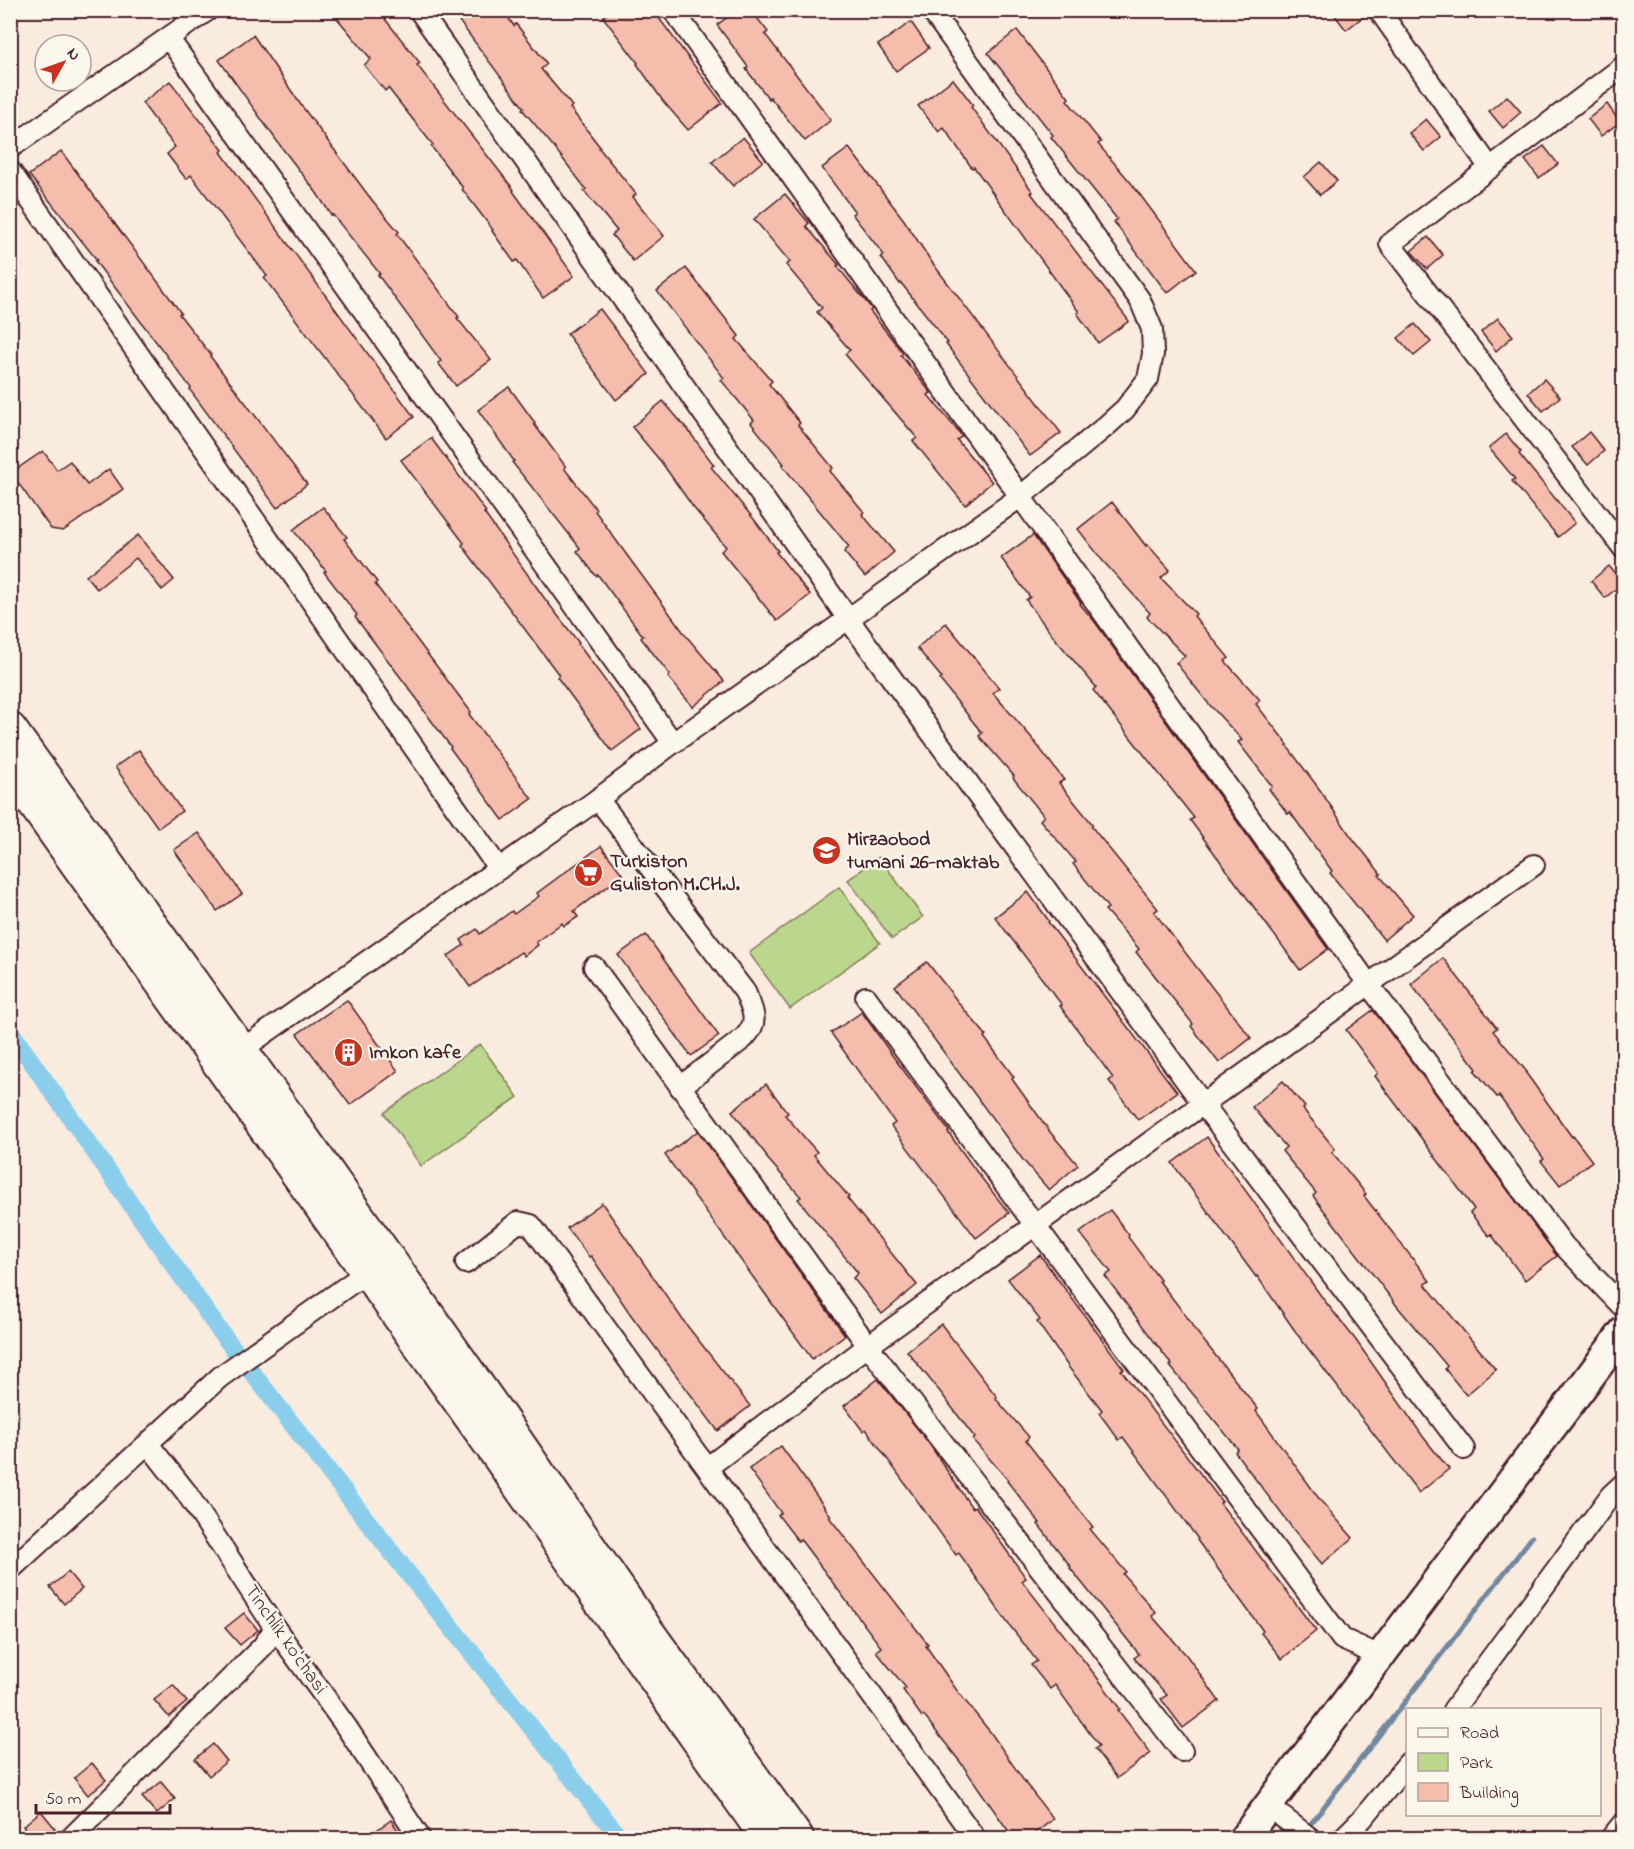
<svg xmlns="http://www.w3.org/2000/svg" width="1634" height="1849" viewBox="0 0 1634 1849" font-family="'Indie Flower',sans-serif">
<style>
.green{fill:#bbd68d;stroke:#827a5c;stroke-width:1.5}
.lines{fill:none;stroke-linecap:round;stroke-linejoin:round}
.stream{stroke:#71889f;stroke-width:5}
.canal{stroke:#8bceec;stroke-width:18}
.building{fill:#f5bdab;stroke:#4a1f2b;stroke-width:1.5}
.street-casing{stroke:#4a1f2b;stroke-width:24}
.secondary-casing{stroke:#4a1f2b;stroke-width:33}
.primary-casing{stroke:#4a1f2b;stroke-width:36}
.street{stroke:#fbf7ec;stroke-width:20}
.secondary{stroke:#fbf7ec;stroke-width:28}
.primary{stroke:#fbf7ec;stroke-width:32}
.labels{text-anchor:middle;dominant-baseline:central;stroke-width:4.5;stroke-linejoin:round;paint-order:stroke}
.poi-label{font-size:20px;font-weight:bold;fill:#4a1f2b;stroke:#fbf7ec;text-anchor:start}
.street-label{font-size:20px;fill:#4a1f2b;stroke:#fbf7ec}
</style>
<rect width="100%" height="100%" fill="#faebdf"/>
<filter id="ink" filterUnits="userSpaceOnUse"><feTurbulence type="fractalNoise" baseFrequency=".0167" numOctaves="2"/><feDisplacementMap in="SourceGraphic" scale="12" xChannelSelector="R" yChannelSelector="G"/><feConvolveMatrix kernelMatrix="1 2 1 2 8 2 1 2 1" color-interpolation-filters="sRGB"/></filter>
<g filter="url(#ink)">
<g class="green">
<polygon points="879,857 923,917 892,939 848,880"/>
<polygon points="839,887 880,943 790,1009 749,953"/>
<polygon points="480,1044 518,1097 421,1166 384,1113"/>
</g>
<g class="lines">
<polyline class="stream" points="1306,1830 1532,1537"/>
<polyline class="canal" points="10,1031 219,1330 406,1571 620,1838"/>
</g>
<g class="building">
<polygon points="346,10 395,10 385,19 420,63 417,65 514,190 513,191 574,276 543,298 517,260 514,262 492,231 493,230 462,189 463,188 431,146 433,145 388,88 385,91 364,65 371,59 337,18"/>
<polygon points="465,10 503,10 514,26 516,24 547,64 541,69 572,106 570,108 600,147 599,148 636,194 633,197 664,236 633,261 612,235 617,231 584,191 586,189 553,146 522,109 524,108 456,17"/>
<polygon points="612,10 653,10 722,103 688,130 663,101 637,64 638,63 603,17"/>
<polygon points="737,10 751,10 768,32 765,34 831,120 805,141 770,97 769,99 746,69 748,67 717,25"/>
<polygon points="1331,10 1367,10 1368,13 1346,30"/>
<polygon points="911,22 929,48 896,71 878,45"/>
<polygon points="1017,30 1069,98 1067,100 1101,142 1098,144 1132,184 1196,270 1167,293 1114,222 1117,219 1051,137 1053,135 988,53"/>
<polygon points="253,35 301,105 371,199 399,232 397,234 459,317 457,318 491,360 456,386 438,363 441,361 378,275 380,274 333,215 332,216 316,192 282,148 219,60"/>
<polygon points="953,79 973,105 971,107 1033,192 1031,193 1129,321 1098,343 1077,313 1079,312 974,167 972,168 944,128 939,132 918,106"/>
<polygon points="170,81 223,150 221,152 414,417 386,438 264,278 267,276 191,175 186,179 167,154 175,147 142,103"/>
<polygon points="1507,96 1521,112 1503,128 1489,111"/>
<polygon points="1607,104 1620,122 1601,136 1588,119"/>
<polygon points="1426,119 1441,137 1424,151 1409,133"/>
<polygon points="743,137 763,161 733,186 712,162"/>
<polygon points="1544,146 1558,164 1539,178 1525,160"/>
<polygon points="849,148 904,220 931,261 1061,433 1030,456 946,344 948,343 901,283 900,284 881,257 884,255 852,214 855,212 822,168"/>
<polygon points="61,151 181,313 179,314 211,355 210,356 307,484 277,508 190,390 191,388 95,261 97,260 29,175"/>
<polygon points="1321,162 1337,181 1320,195 1304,177"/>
<polygon points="785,194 809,223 806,226 839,265 837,266 872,309 870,311 903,353 901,355 931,393 928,395 962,436 957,440 992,482 965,505 913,441 917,438 845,354 850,350 817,312 822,308 786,265 790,262 754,219"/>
<polygon points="1428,237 1443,255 1427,269 1411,251"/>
<polygon points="686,268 739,336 736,339 772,381 769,384 800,423 798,425 833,468 830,471 864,512 862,514 894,552 865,577 844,552 849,547 782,465 784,464 751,423 754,420 721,380 724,378 657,291"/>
<polygon points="600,309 649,374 616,400 567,334"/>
<polygon points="1498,318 1513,336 1496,351 1481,332"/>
<polygon points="1415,324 1431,342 1414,356 1398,338"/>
<polygon points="1544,379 1560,397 1543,411 1528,393"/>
<polygon points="509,387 535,423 534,424 566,467 564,468 596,509 595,511 626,554 687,637 724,681 693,707 668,677 670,675 641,638 643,636 598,575 596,576 577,551 580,548 512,462 514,461 478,410"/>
<polygon points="663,401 688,430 714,465 711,467 753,518 778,551 776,552 810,595 777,621 721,551 726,547 693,507 662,463 632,427"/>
<polygon points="1589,432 1604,451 1588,465 1572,447"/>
<polygon points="1506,434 1521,452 1519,454 1575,523 1558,537 1512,481 1515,479 1489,448"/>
<polygon points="431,438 486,512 484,513 545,599 579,643 578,644 641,729 612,751 557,677 559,675 462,545 464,543 401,460"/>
<polygon points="43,451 57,470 70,461 87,485 109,469 123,489 63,531 51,529 11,473"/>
<polygon points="1112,502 1146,546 1147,544 1170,570 1161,578 1196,614 1194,616 1229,658 1225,661 1260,700 1256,704 1288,745 1287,746 1320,790 1350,835 1381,874 1379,875 1413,915 1384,940 1330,873 1332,871 1290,812 1288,814 1269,789 1272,786 1238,742 1242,740 1208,703 1176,663 1185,656 1147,617 1150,613 1102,560 1078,529"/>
<polygon points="323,507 347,537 344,539 377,582 375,584 471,712 469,714 532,799 503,820 450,748 451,747 419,704 420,703 355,617 357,615 324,572 326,571 293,530"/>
<polygon points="138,535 174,580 162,590 136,558 97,589 86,576"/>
<polygon points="1033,535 1081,603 1080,604 1095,622 1328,949 1300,970 1190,820 1194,818 1093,690 1096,687 1052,635 1026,600 1030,597 1001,558"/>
<polygon points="1609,566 1623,583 1605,598 1591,581"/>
<polygon points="946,623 999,688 993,693 1031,737 1064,780 1059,783 1093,825 1091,826 1158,909 1154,912 1251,1038 1219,1063 1191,1026 1193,1024 1136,952 1139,949 1105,910 1108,908 1073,864 1076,862 1040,820 1044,816 1013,778 1014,776 979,736 982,733 940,680 942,678 917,648"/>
<polygon points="139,750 182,811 158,828 115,767"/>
<polygon points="199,833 242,894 217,911 174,850"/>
<polygon points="601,846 623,875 574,911 578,917 564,926 562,923 536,942 538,945 524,956 521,952 470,987 448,956 464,945 461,940 477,929 480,934 512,911 514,914 539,896 537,893"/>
<polygon points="1028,892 1049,921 1048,922 1177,1092 1138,1120 1109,1081 1113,1078 1060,1006 1062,1005 995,917"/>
<polygon points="646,935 719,1036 691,1056 618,955"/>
<polygon points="1443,958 1497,1028 1493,1031 1527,1072 1526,1073 1572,1137 1573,1136 1592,1161 1560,1185 1541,1161 1544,1159 1499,1096 1497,1097 1475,1071 1477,1069 1411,984"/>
<polygon points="927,962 962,1007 986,1035 984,1037 1014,1077 1012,1079 1050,1132 1078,1165 1049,1190 1023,1160 895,986"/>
<polygon points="347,1000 398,1071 350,1105 297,1034"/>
<polygon points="1373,1010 1557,1256 1525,1280 1491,1234 1489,1236 1470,1213 1474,1209 1375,1076 1378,1073 1346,1030"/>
<polygon points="862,1012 892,1055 949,1131 948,1132 976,1171 1009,1213 976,1238 891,1126 895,1123 831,1033"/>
<polygon points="1283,1081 1305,1107 1303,1109 1335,1149 1332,1152 1366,1194 1364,1196 1430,1281 1425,1284 1496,1370 1466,1395 1445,1369 1447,1366 1397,1306 1313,1196 1316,1193 1282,1151 1286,1147 1252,1107"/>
<polygon points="766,1084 788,1113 785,1115 817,1152 814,1155 849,1197 847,1198 917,1285 882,1314 853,1278 858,1273 798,1199 801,1197 766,1157 767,1156 732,1111"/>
<polygon points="698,1131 845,1335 812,1359 665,1155"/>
<polygon points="1207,1137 1324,1300 1355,1339 1424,1438 1449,1469 1419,1493 1300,1338 1257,1276 1256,1277 1172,1163"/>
<polygon points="602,1203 685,1323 750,1406 718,1431 631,1315 591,1256 589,1257 567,1228"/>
<polygon points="1110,1210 1129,1235 1128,1237 1160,1280 1159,1281 1193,1325 1192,1326 1258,1409 1256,1411 1320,1500 1353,1538 1322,1564 1293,1529 1235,1452 1238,1449 1170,1366 1172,1365 1105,1276 1111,1272 1080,1233"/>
<polygon points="1040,1255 1124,1369 1121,1370 1222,1502 1220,1503 1316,1631 1282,1659 1261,1633 1263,1631 1197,1540 1198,1539 1123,1437 1119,1440 1099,1413 1102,1410 1070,1369 1037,1322 1040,1320 1008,1279"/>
<polygon points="941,1324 997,1397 996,1399 1029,1437 1026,1441 1093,1527 1090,1529 1126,1572 1123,1574 1156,1613 1152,1616 1187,1656 1219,1701 1183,1728 1161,1699 1167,1695 1134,1658 1139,1654 1070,1568 1071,1567 1038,1524 1040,1523 1007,1481 1008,1480 973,1440 975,1438 941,1393 907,1351"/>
<polygon points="878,1379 928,1442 972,1508 975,1506 1026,1578 1022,1581 1102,1684 1120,1709 1118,1710 1151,1753 1117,1778 1095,1749 1099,1746 1055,1685 1050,1689 1031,1665 1037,1661 1007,1622 959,1553 956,1555 866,1429 863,1431 844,1406"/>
<polygon points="781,1446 831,1516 829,1517 928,1644 926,1646 958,1692 991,1733 1026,1784 1053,1819 1028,1839 1014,1839 1000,1819 961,1763 924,1716 922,1717 903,1690 906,1688 876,1651 881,1647 800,1539 798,1541 778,1515 781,1513 749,1469"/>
<polygon points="68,1572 82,1589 64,1604 50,1587"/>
<polygon points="244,1613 258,1630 240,1645 225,1628"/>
<polygon points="173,1685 187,1702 169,1717 154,1700"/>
<polygon points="213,1744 227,1761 209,1776 195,1759"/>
<polygon points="92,1763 106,1780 88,1795 74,1778"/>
<polygon points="161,1782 175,1799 157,1814 142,1797"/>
<polygon points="41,1811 55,1828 43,1839 33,1839 23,1826"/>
<polygon points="391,1820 404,1839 364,1839"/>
</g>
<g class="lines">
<defs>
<g id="street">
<polyline points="419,10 849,620 1203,1104 1464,1449"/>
<polyline points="673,10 1369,985 1564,1246 1624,1308"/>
<polyline points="1379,10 1490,168"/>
<polyline points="169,39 673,743"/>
<polyline points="1624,66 1390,244 1624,549"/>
<polyline points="10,148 208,10"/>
<polyline points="10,171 499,869"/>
<path d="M598,799L745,992C753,1011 760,1021 744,1038L680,1087"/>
<polyline points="594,967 868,1346 1182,1751"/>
<polyline points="866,997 1342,1639 1380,1656"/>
<polyline points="241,1050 598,799 673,743 1020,497 1105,427 1125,409 1148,379 1153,354 1152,329 1140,300 931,10"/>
<polyline points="466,1263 518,1222 531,1225 975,1838"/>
<polyline points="148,1444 186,1492 275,1628 345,1725 420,1838"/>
<polyline points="708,1467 868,1346 1534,865"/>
<polyline points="10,1570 220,1377 367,1272"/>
<polyline points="1453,1710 1611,1495 1624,1483"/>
<polyline points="1268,1806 1310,1838"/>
<polyline points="71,1838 263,1646 275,1628"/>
<polyline points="1343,1838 1363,1818 1408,1763"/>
<polyline points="1611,1838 1624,1822"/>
</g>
<polyline id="secondary" points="1244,1838 1624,1331"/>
<g id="primary">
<polyline points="10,729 241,1050 500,1417 646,1629 797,1838"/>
<polyline points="10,770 479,1429 767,1838"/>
</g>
</defs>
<use href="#street" class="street-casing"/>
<use href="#secondary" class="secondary-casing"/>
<use href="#primary" class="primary-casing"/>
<use href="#street" class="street"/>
<use href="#secondary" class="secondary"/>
<use href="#primary" class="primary"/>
</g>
</g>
<defs>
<symbol id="school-disc" viewBox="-11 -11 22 22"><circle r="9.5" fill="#c8321e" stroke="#fbf7ec"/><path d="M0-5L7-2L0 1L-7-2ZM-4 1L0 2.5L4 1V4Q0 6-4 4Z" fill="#fff"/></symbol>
<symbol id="supermarket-disc" viewBox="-11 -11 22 22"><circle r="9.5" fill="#c8321e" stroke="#fbf7ec"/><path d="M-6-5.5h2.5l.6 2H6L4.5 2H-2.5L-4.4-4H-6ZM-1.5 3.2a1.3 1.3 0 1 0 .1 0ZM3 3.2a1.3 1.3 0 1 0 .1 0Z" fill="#fff"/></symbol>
<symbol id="building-disc" viewBox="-11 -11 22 22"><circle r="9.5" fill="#c8321e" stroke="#fbf7ec"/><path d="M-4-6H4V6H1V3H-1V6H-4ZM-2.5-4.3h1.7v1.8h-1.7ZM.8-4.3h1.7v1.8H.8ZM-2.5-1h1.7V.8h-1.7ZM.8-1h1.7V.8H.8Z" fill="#fff"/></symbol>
</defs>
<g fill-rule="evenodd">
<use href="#school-disc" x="810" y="834" width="33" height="33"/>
<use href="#supermarket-disc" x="572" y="856" width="33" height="33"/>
<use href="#building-disc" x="332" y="1036" width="33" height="33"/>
</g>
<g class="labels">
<g class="poi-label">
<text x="847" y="840">Mirzaobod<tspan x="847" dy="23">tumani 26-maktab</tspan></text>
<text x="610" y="862">Turkiston<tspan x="610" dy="23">Guliston M.CH.J.</tspan></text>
<text x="369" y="1053">Imkon kafe</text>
</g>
<g class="street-label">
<text transform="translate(285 1640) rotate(55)">Tinchlik ko'chasi</text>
</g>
</g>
<rect width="1634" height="1849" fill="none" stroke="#fbf7ec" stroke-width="36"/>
<rect x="18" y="18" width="1598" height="1813" fill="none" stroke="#4a1f2b" stroke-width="2" filter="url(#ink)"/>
<rect x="1406" y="1708" width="195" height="108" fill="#fbf7ec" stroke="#b4a19f" stroke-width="1.5"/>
<rect x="1418" y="1728" width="30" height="9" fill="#fbf7ec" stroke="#b4a19f" stroke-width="1.5"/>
<text x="1460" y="1738" font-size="18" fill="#4a1f2b">Road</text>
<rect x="1418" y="1753" width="30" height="18" fill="#bbd68d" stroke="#b4a19f" stroke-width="1.5"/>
<text x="1460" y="1768" font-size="18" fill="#4a1f2b">Park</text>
<rect x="1418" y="1783" width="30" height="18" fill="#f5bdab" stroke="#b4a19f" stroke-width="1.5"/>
<text x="1460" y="1798" font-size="18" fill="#4a1f2b">Building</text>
<g transform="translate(63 63) rotate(50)"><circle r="28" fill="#fbf7ec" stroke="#b4a19f" stroke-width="1.5"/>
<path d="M0-4.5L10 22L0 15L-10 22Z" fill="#c8321e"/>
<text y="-9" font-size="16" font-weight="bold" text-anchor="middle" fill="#4a1f2b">N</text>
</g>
<path d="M36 1804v9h134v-9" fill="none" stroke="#4a1f2b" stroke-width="3"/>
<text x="45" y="1804" font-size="18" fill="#4a1f2b" stroke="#fbf7ec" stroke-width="4.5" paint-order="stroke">50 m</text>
</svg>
